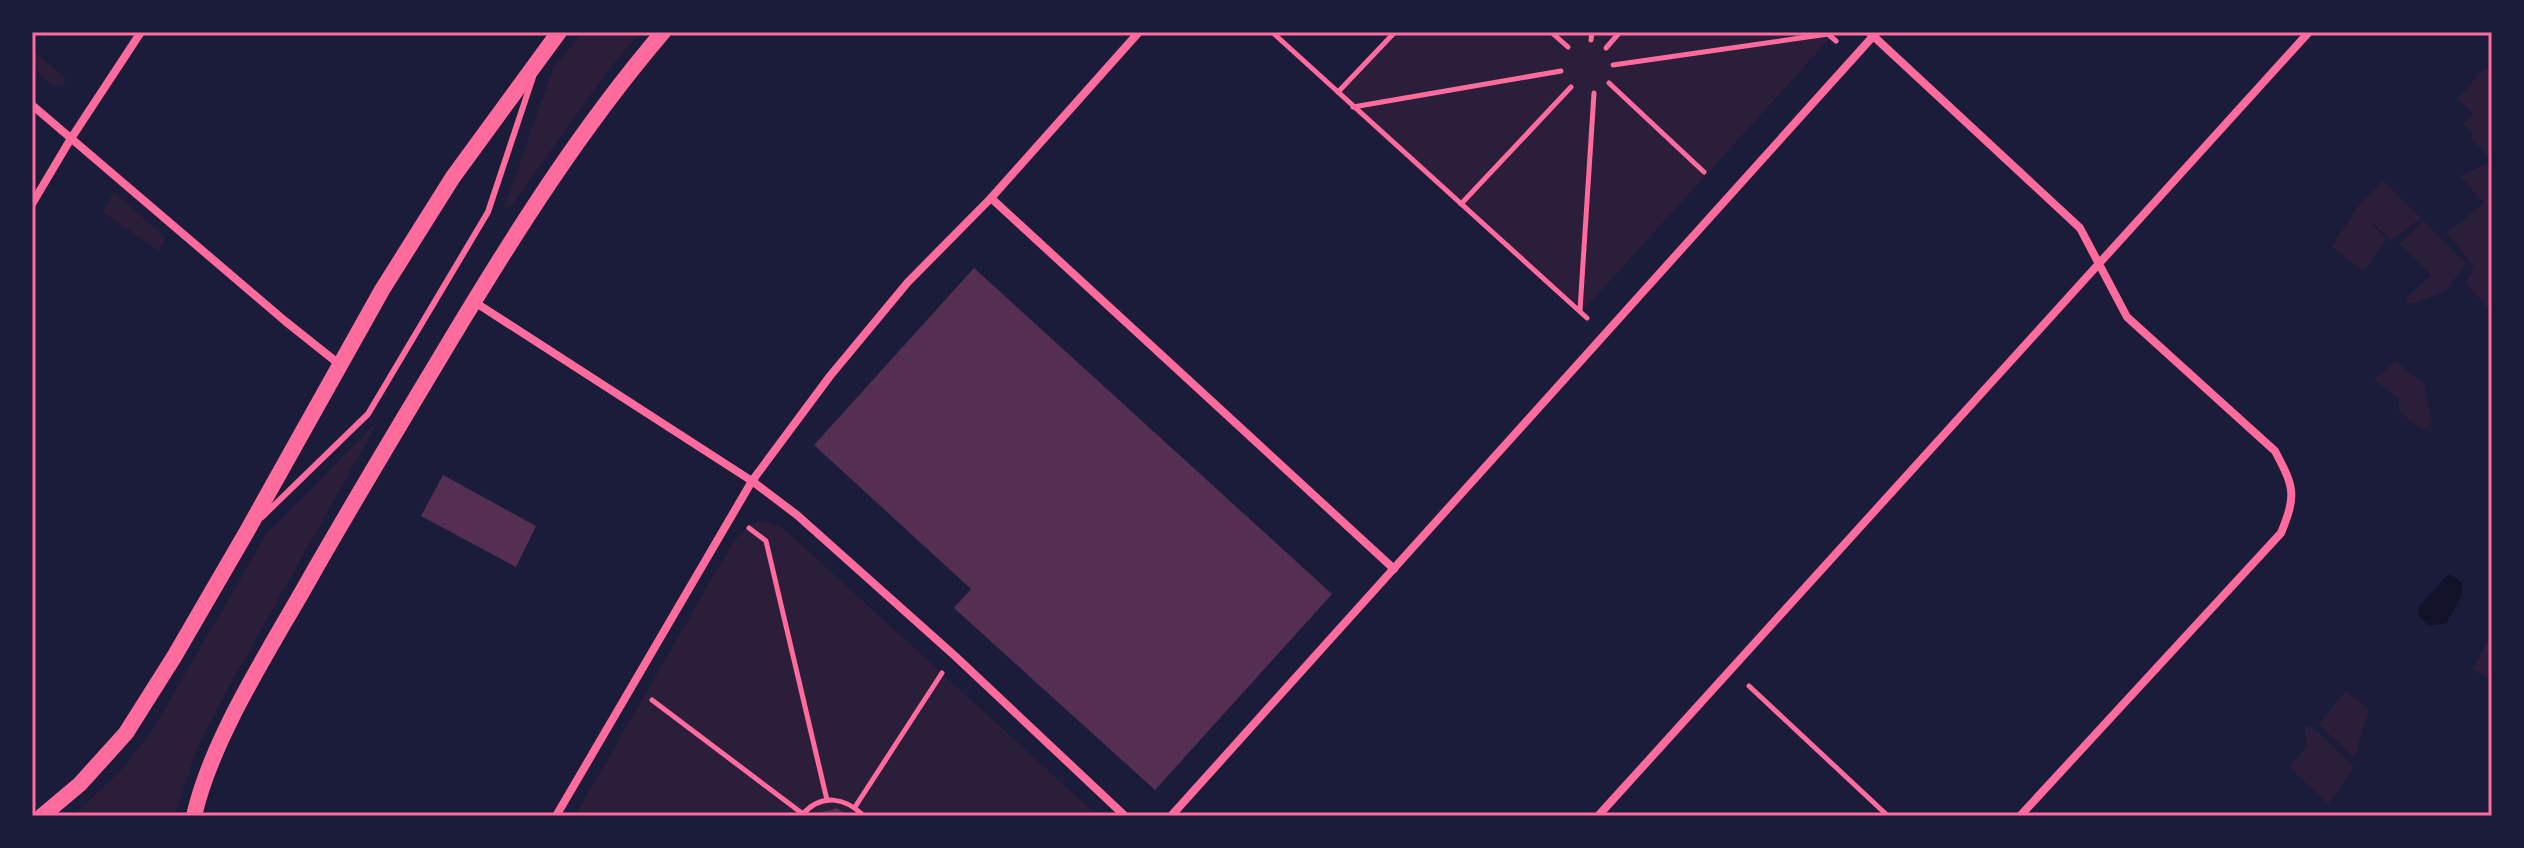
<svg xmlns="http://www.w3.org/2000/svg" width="2524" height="848" viewBox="0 0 2524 848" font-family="Helvetica,sans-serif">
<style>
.green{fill:#2a1e3b}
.water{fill:#12122b}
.building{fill:#542f53}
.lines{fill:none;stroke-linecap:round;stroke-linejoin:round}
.path{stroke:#ff6b9d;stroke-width:5}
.service{stroke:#ff6b9d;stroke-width:6}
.minor{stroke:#ff6b9d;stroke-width:8}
.secondary{stroke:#ff6b9d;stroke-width:16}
.neatline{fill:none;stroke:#ff6b9d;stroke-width:3}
</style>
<rect width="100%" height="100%" fill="#1b1b3a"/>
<g class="green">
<polygon points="583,32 640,32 604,76 512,205 504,209 553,68"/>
<polygon points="1392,32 1830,32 1833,35 1580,314 1333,93"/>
<polygon points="32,49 66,79 63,86 53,87 32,66"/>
<polygon points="2485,68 2492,74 2492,312 2466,283 2474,266 2447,233 2484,203 2460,176 2492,161 2472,139 2472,131 2463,124 2473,113 2457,99"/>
<polygon points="2383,181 2421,218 2392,240 2369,220 2386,240 2363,272 2332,246 2357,208"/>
<polygon points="114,192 166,238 159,251 103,212"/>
<polygon points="2424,221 2466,264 2444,293 2409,304 2406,297 2431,275 2399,243"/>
<polygon points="2396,361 2424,384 2432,422 2423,431 2399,411 2399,399 2374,379"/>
<polygon points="379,420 226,692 196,750 175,816 73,816 123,768 152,731 267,533"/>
<polygon points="762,521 782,527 1098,816 575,816 733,542 751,523"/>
<polygon points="2492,632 2492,679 2472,670"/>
<polygon points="2346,691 2369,710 2354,758 2318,724"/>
<polygon points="2305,725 2316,730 2354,767 2328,804 2289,767 2306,748"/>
</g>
<polygon class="water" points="2449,574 2462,582 2462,594 2447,623 2429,626 2420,618 2418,607"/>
<g class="building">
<polygon points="974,268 1332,594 1155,790 954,608 971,589 814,445"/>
<polygon points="443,475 536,526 516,567 421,516"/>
<polygon points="837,808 849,816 811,816 811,815"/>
</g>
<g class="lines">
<g class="path">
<polyline points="1272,32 1587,318"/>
<polyline points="1551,32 1568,47"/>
<polyline points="1591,40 1592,32"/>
<polyline points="1606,48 1620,32"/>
<polyline points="1613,65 1828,34 1836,41"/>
<polyline points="1609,83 1704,172"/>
<polyline points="1338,92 1395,32"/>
<polyline points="1353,107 1561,71"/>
<polyline points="1461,204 1571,87"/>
<polyline points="1580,310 1594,93"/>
<polyline points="749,528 766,541 827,800"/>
<polyline points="1749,686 1888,816"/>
<polyline points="652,700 803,814"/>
<polyline points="855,807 942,673"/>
<path d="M802,815C821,793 845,797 864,816"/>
</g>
<polyline class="service" points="262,517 368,414 488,212 533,77"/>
<g class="minor">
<path d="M1869,32L2080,228L2127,317L2275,451C2294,487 2297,494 2281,533L2020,816"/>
<polyline points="32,105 285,321 339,364"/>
<polyline points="991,198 1394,569"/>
<polyline points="32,204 70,140 141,32"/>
<polyline points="473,301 752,481 797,515 955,656 1125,816"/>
<polyline points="556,816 752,481 830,376 908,282 991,198 1139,32"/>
<polyline points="1171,816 1876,33"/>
<polyline points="1598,816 2309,32"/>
</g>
<g class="secondary">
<polyline points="42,816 80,784 126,733 174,657 246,533 382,290 453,177 559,32"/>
<path d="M194,816C212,736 274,643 314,571C358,494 404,418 450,341C515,233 581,128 663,32"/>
</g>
</g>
<rect width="2524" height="848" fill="none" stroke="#1b1b3a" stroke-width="68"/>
<rect x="34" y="34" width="2456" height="780" class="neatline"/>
</svg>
